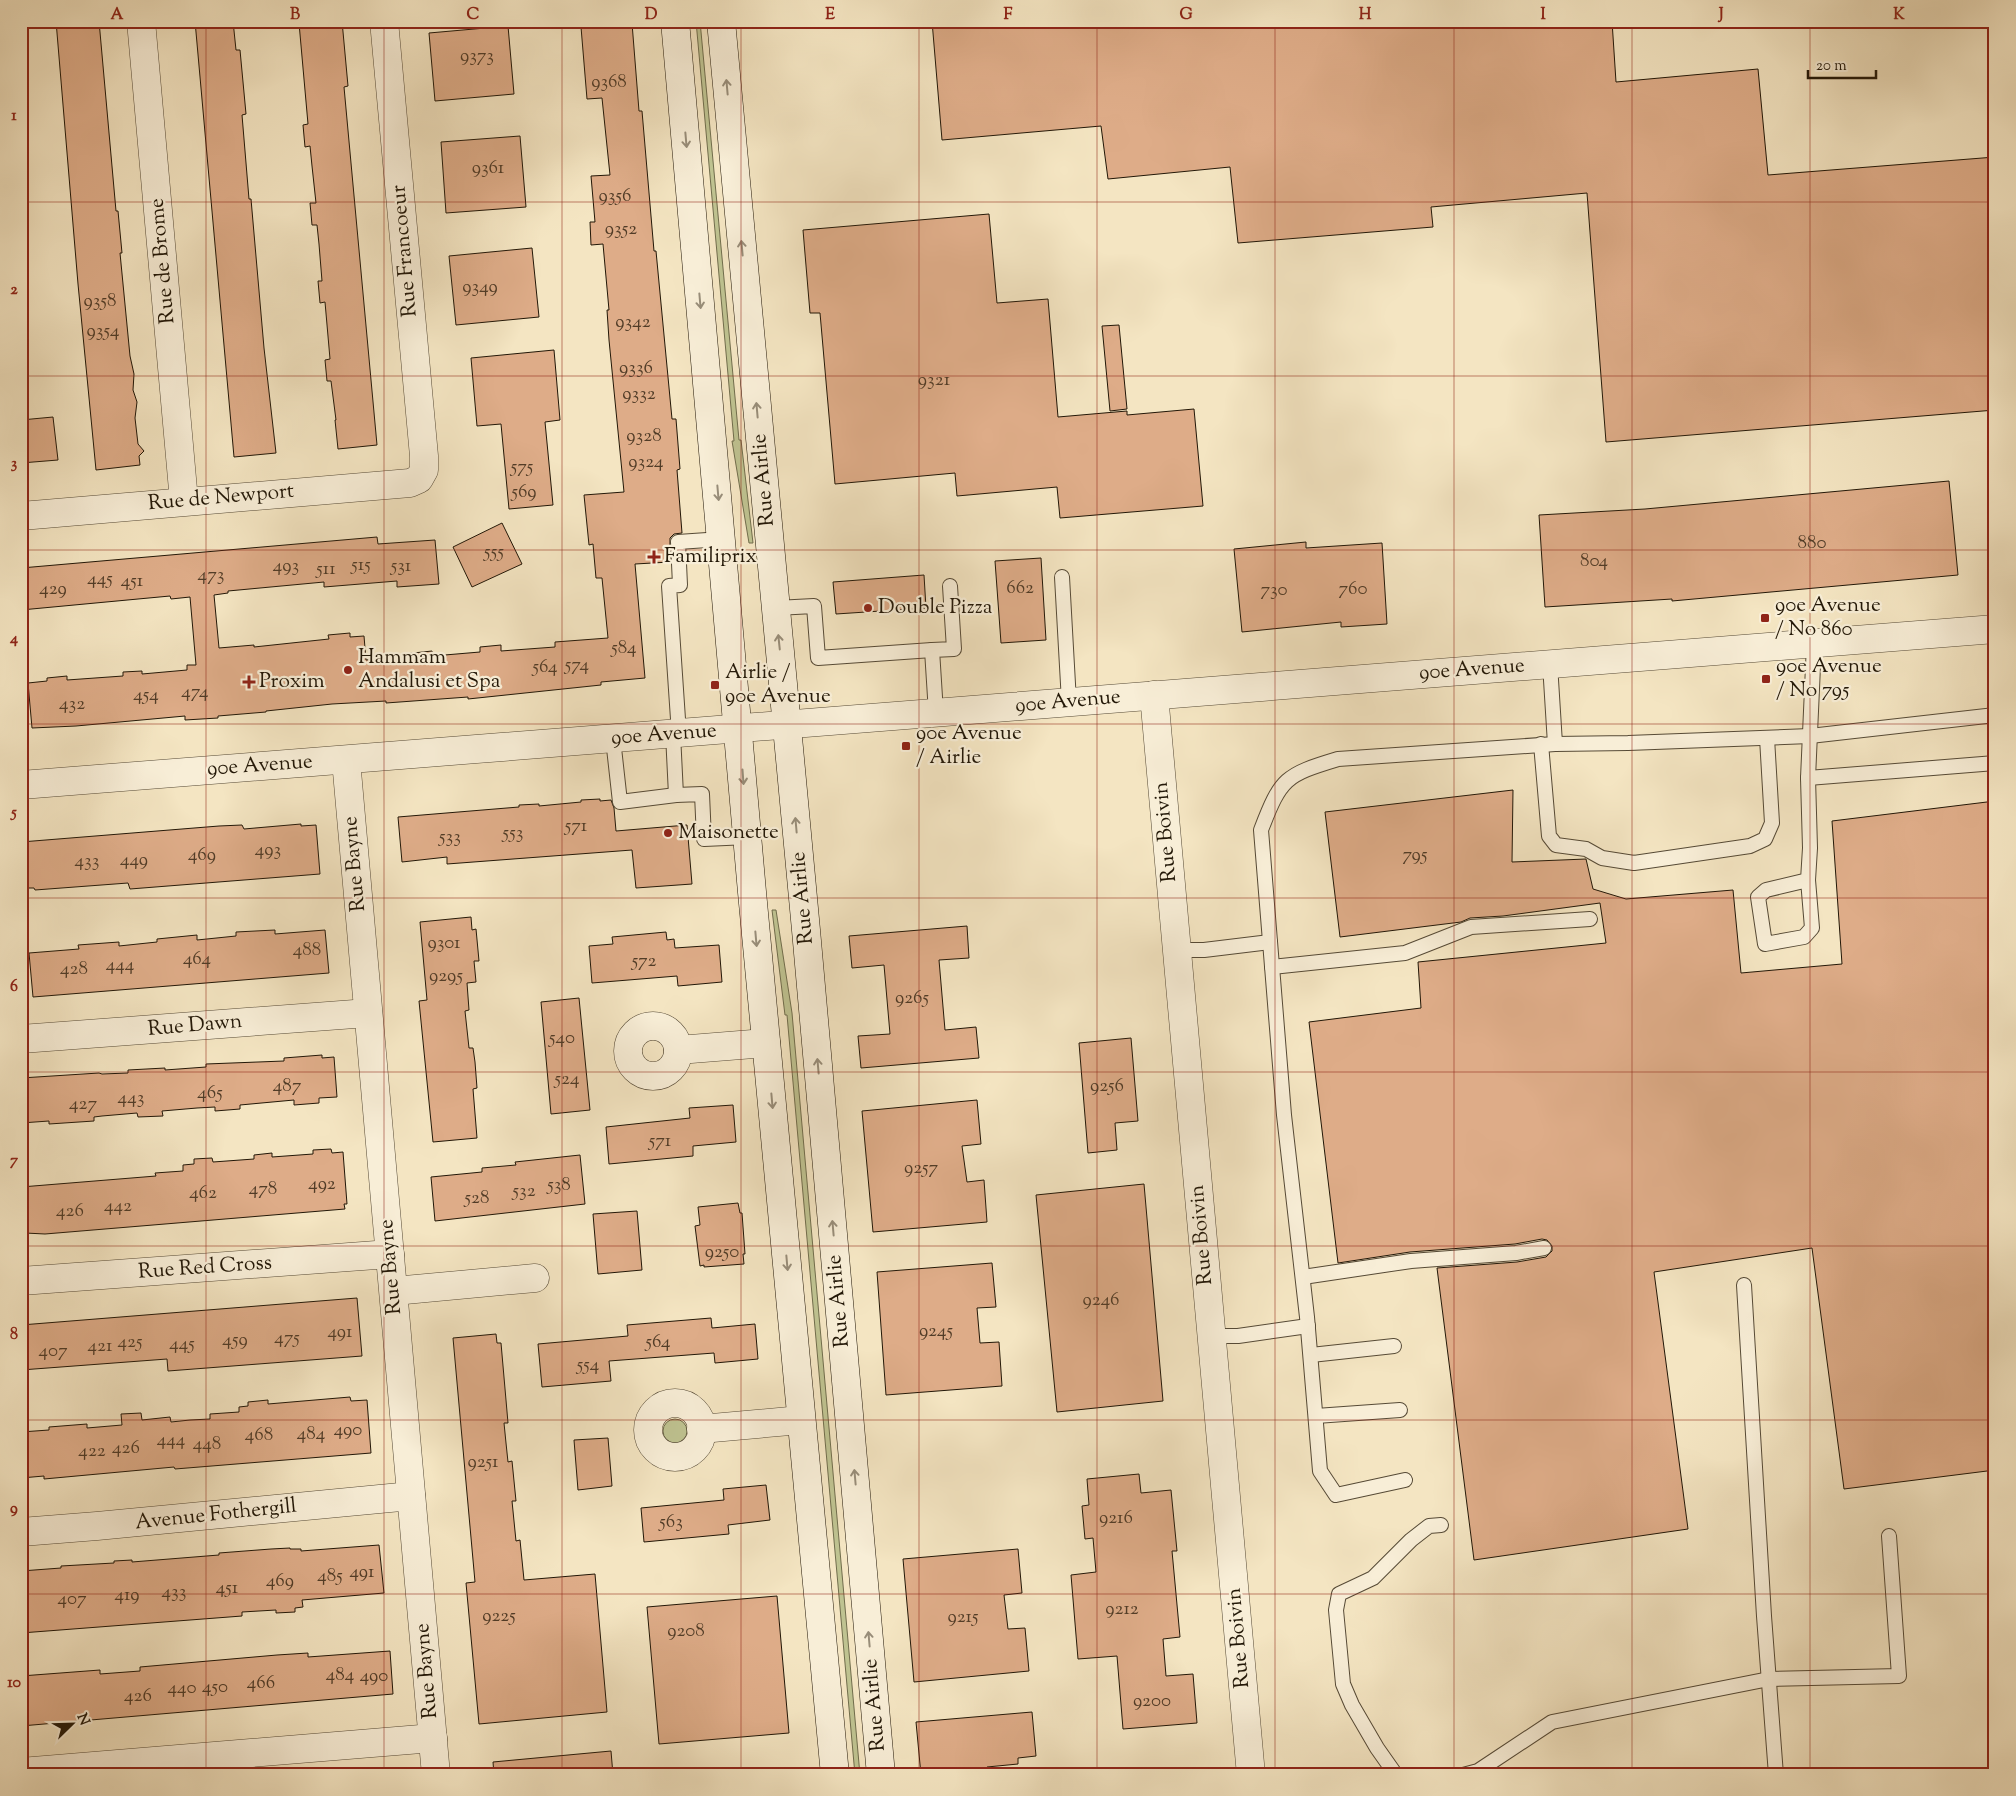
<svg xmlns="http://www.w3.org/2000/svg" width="2016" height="1796" viewBox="0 0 2016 1796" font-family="'Sorts Mill Goudy',serif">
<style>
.green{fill:#bfc391;stroke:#706d4c}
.building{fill:#deac88;stroke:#221707}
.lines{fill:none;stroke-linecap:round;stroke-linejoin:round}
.service-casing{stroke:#564a36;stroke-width:16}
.minor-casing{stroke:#564a36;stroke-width:29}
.tertiary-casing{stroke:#564a36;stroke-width:29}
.secondary-casing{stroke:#221707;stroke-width:29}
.service{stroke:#f8eed7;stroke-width:14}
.minor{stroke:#f8eed7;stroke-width:28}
.tertiary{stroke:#f8eed7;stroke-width:28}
.secondary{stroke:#f8eed7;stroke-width:28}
.oneway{stroke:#988d79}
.grid{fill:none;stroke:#8f2418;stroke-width:1;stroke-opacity:0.55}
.poi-dot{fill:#8f2418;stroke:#f8eed7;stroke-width:2}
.labels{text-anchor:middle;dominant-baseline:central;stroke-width:4.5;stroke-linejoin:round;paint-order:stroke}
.number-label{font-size:19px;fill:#513c27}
.street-label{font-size:21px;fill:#221707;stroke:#f8eed7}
.poi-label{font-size:21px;fill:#221707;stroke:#f8eed7;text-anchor:start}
.neatline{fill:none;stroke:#8f2418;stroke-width:2}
.grid-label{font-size:16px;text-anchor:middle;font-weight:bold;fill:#8f2418}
</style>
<rect width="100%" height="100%" fill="#f4e5c2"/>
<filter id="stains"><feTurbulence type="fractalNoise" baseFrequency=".004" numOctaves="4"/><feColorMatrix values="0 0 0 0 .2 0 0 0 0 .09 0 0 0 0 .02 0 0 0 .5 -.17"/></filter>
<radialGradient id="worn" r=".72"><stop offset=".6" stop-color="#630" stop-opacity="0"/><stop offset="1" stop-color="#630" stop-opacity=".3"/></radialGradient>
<g class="green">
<polygon points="696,21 700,21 739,440 741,440 753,543 749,543 732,441 734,441"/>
<polygon points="772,910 776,910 792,1013 860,1775 855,1775 787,1015 785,1015"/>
<circle cx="675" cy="1431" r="12"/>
</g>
<g class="building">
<polygon points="56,21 99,21 116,211 118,211 122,253 120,253 130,356 134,374 133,390 137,402 135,418 138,444 144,451 139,456 140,465 96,470 78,284"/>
<polygon points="195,21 233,21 236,50 240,50 246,114 242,115 249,199 251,199 264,348 276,453 234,457"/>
<polygon points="316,21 342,21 348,86 344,87 377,445 338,449 335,420 336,420 331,381 327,381 325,360 330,359 325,302 320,303 318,281 322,281 319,244 317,225 312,225 310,203 316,203 312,166 310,146 305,147 303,125 308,124 299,23"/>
<polygon points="932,21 1612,21 1616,82 1758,69 1768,175 1995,157 1995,410 1606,442 1587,193 1431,207 1433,227 1238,243 1230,167 1108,179 1101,126 942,140"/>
<polygon points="632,23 639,111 642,111 654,251 656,251 672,419 676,419 680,469 677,470 682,533 674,534 670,538 670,562 635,564 645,678 601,682 601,685 468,699 468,697 386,703 386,701 332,704 266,711 266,712 218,716 218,718 185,720 185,716 76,726 32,728 28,683 47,681 47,678 67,676 67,680 123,676 123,672 142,671 142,674 187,670 187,665 196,665 190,597 171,599 170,596 21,610 21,568 377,537 378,544 435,540 439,584 397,587 397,581 324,587 324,582 228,591 228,593 214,595 219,648 254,645 254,647 329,639 328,635 350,633 350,637 364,636 366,660 405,657 404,654 432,651 433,656 480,652 480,647 501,645 501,651 555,647 555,642 608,638 602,578 596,578 593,544 589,545 584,495 624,492 609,340 607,310 609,310 603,244 591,245 590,222 595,222 591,176 610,175 602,98 587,99 581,27"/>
<polygon points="508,26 514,94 435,101 429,33"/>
<polygon points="520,136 526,207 446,213 441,142"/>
<polygon points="989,214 997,303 1048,299 1058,417 1127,411 1127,415 1194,409 1203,506 1060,518 1057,487 957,496 955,473 835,484 820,313 810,313 803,230"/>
<polygon points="532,248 539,317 456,325 449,256"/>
<polygon points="1119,325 1127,409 1110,411 1102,326"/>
<polygon points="554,350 560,420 545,422 553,505 509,509 501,424 477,426 471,358"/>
<polygon points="53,417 58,460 21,463 21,420"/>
<polygon points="1949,481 1958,575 1672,601 1672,599 1545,607 1539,515 1645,509"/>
<polygon points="502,523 522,564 472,587 453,547"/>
<polygon points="1306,542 1306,548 1382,543 1387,624 1341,627 1341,622 1242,632 1234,549"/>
<polygon points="1041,558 1046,640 1001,643 995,561"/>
<polygon points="924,575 926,608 836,614 833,582"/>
<polygon points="1513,790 1512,862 1586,859 1593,889 1626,899 1733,890 1741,973 1842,964 1832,821 1995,801 1995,1470 1844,1489 1812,1248 1654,1272 1688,1529 1474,1560 1437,1268 1517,1262 1546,1257 1552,1251 1552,1246 1547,1240 1542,1239 1515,1244 1410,1252 1338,1263 1309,1022 1421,1008 1418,962 1606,943 1600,903 1503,916 1470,918 1461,922 1340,937 1325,812"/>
<polygon points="600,799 600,801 611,800 614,808 616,831 687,825 692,884 636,888 632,850 447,864 447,857 402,862 398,817 519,807 519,805 539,804 539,806 581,802 581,800"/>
<polygon points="301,824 301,826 316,825 320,874 130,889 128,883 35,890 34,888 22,888 21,842 219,826 242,825 244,829"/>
<polygon points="471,917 472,930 476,929 479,961 474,961 476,982 467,983 469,1010 465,1011 469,1048 473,1048 475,1062 477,1088 473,1089 477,1138 433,1142 419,1001 427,1000 420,922"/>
<polygon points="967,926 969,958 939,960 945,1030 976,1027 979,1058 861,1068 858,1036 890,1034 884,965 852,968 849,936"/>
<polygon points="275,930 275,934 325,930 329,973 33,997 29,953 79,949 78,945 119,942 119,946 157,942 157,939 197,935 197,940 236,936 236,932"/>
<polygon points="666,932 667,940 674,939 675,948 719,945 722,982 678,986 677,976 592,983 589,946 613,944 612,937"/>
<polygon points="579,998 590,1110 551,1114 541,1002"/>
<polygon points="1131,1038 1138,1121 1115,1123 1117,1150 1088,1153 1079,1043"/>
<polygon points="322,1055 322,1058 334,1057 337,1097 319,1098 319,1103 294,1105 294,1100 240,1105 240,1109 215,1111 215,1107 197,1108 162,1111 163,1116 138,1117 137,1113 102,1116 94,1117 94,1121 49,1124 49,1121 21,1123 21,1078 99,1073 102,1074 128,1073 128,1070 165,1068 165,1070 206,1067 206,1064 284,1061 284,1058"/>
<polygon points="977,1100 981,1144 962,1146 967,1182 984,1180 987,1222 873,1232 862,1111"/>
<polygon points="733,1105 736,1142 693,1146 693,1156 609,1164 606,1127 690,1118 689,1108"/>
<polygon points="331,1149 332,1153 343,1152 347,1204 344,1204 345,1209 45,1234 25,1233 21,1187 156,1176 155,1173 183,1171 183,1165 194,1164 194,1159 212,1158 213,1162 254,1159 254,1155 272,1153 272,1157 313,1154 313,1150"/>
<polygon points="580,1155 585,1204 435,1221 431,1177 482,1172 482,1168 516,1165 515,1162"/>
<polygon points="1144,1184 1163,1401 1057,1412 1036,1195"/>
<polygon points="738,1203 740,1213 742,1213 745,1254 743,1254 744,1264 704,1267 704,1265 700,1266 695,1226 700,1225 698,1207"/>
<polygon points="637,1211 642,1270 598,1274 593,1214"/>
<polygon points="992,1263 996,1307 977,1308 980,1343 999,1342 1002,1386 886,1395 877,1272"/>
<polygon points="357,1298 362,1356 168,1371 167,1359 21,1370 21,1325"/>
<polygon points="711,1318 712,1328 755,1324 758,1359 715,1363 714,1353 609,1361 611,1381 542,1387 538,1344 628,1336 627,1325"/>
<polygon points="496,1334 497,1343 501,1343 508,1423 504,1423 506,1443 508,1462 512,1461 516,1501 512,1501 516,1541 520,1540 524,1580 595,1574 607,1712 479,1724 466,1583 475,1582 453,1338"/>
<polygon points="350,1397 351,1401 367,1400 371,1453 175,1469 174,1467 44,1479 44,1476 21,1478 21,1432 49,1430 49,1427 87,1424 87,1428 122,1425 121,1414 141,1413 142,1420 170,1417 171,1422 190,1420 210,1419 210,1414 239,1412 239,1407 248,1406 248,1402 268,1400 268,1404"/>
<polygon points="608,1438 612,1486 578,1490 574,1440"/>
<polygon points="1139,1474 1141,1493 1171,1490 1177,1551 1172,1551 1180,1637 1163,1639 1166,1676 1193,1674 1197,1723 1123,1729 1117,1656 1078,1659 1071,1575 1096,1572 1093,1538 1085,1539 1082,1506 1089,1505 1087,1479"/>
<polygon points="766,1485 770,1520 728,1525 729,1534 644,1542 641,1508 724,1500 723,1489"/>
<polygon points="379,1545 384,1593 302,1600 303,1607 295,1608 295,1612 276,1613 276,1610 242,1612 242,1616 21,1633 21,1571 61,1568 61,1566 114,1563 114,1561 132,1560 132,1562 219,1555 219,1553 271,1549 290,1548 290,1549 301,1549 301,1551"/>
<polygon points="1018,1549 1022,1593 1004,1595 1008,1629 1025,1628 1029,1671 914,1682 903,1559"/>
<polygon points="777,1596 789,1733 659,1744 647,1607"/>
<polygon points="390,1651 393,1694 21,1726 21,1676 100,1670 100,1674 140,1671 140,1667 277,1655 308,1653 308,1657"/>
<polygon points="1032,1712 1036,1756 1018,1758 1018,1764 987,1767 988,1770 956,1773 956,1775 921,1775 916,1722"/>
<polygon points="611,1751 613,1775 494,1775 493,1762"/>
</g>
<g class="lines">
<defs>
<g id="service">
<polyline points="1062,577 1069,702"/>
<polyline points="776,608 814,606 818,658 932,650"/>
<polyline points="1550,664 1555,744 1628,743 1810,736 1995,715"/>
<polyline points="936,713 932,650 954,649 950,586"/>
<polyline points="673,734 676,795 702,794 704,839 748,837"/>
<polyline points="679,734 669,586 680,585 678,542 722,539"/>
<polyline points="613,739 620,802 676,795"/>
<polyline points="1541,744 1549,836 1556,845 1586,849 1602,858 1634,863 1750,846 1765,839 1772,823 1767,738"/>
<polyline points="1808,778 1995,763"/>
<polyline points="1808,880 1766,890 1758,897 1765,944 1804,937 1812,928 1808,880 1810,848 1808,778 1814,644"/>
<polyline points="1176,950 1204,950 1270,942"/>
<polyline points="1272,967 1405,953 1471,927 1590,919"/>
<polyline points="1303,1277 1411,1261 1516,1253 1544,1248"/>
<polyline points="1744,1285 1764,1616 1776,1775"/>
<polyline points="1211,1336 1238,1336 1308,1326"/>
<polyline points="1311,1355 1394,1346"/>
<polyline points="1316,1416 1400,1410"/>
<path d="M1405,1480L1336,1495L1320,1471L1307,1317L1284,1115L1261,830C1281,778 1285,775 1338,759L1555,744"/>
<polyline points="1396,1775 1377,1748 1352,1705 1343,1684 1336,1610 1339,1594 1373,1578 1411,1540 1429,1526 1441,1525"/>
<polyline points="1463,1775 1478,1771 1552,1722 1769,1679 1899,1676 1889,1536"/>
</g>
<g id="minor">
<polyline points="141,21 184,501"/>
<polyline points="21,516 410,483 419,479 424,470 424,456 384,21"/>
<polyline points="1154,695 1251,1775"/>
<polyline points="346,760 436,1775"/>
<circle cx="653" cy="1051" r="25"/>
<polyline points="21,1039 368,1013"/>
<polyline points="678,1050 766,1043"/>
<polyline points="21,1281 390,1254"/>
<polyline points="394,1291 535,1278"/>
<circle cx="675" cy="1430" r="27"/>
<polyline points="701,1429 801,1420"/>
<polyline points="21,1532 97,1526 411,1496"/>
<polyline points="21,1772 433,1738"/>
</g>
<polyline id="tertiary" points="21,785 1995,629"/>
<g id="secondary">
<polyline points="675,21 752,892 835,1775"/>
<polyline points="721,21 806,930 881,1775"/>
</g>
</defs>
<use href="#service" class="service-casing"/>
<use href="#minor" class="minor-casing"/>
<use href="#tertiary" class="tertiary-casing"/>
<use href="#secondary" class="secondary-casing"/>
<use href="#service" class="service"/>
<use href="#minor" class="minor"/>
<use href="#tertiary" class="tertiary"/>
<use href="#secondary" class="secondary"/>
</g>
<defs><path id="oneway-shaft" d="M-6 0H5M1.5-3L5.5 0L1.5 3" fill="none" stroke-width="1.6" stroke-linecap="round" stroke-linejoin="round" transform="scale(1.25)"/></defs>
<g class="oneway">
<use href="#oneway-shaft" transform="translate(727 87) rotate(-95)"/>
<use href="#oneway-shaft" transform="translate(686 140) rotate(85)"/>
<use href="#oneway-shaft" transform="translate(742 248) rotate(-95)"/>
<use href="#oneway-shaft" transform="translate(700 301) rotate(85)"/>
<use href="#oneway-shaft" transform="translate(757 410) rotate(-95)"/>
<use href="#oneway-shaft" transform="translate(718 493) rotate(85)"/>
<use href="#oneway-shaft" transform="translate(779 642) rotate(-96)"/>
<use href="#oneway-shaft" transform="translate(743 777) rotate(86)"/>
<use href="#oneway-shaft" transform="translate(796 825) rotate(-95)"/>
<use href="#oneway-shaft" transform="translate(756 939) rotate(85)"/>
<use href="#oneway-shaft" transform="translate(818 1066) rotate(-95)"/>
<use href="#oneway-shaft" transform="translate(772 1101) rotate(85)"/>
<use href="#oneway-shaft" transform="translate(833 1228) rotate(-95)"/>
<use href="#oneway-shaft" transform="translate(787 1263) rotate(85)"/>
<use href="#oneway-shaft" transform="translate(855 1477) rotate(-95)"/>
<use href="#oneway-shaft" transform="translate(869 1639) rotate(-95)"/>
</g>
<path class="grid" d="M206,21V1775M384,21V1775M562,21V1775M741,21V1775M919,21V1775M1097,21V1775M1275,21V1775M1454,21V1775M1632,21V1775M1810,21V1775M21,202H1995M21,376H1995M21,550H1995M21,724H1995M21,898H1995M21,1072H1995M21,1246H1995M21,1420H1995M21,1594H1995"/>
<g class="poi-dot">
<path d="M651.5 549.5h5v5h5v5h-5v5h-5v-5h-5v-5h5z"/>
<circle cx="868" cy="608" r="5"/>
<rect x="1760" y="613" width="10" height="10" rx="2.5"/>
<circle cx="348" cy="670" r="5"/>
<rect x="1761" y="674" width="10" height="10" rx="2.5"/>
<path d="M246.5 674.5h5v5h5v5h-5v5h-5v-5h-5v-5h5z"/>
<rect x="710" y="680" width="10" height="10" rx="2.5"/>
<rect x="901" y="741" width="10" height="10" rx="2.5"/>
<circle cx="668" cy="833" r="5"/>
</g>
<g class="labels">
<g class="number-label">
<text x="477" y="56">9373</text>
<text x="609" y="82">9368</text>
<text x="488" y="168">9361</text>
<text x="615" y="196">9356</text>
<text x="621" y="229">9352</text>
<text x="480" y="287">9349</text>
<text x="100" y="301">9358</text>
<text x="633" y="322">9342</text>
<text x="103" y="331">9354</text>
<text x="636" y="368">9336</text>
<text x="934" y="380">9321</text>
<text x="639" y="394">9332</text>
<text x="644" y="436">9328</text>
<text x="646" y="462">9324</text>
<text x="522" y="467">575</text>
<text x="524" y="492">569</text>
<text x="1812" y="543">880</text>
<text x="494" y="552">555</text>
<text x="1594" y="561">804</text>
<text x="361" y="565">515</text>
<text x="286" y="566">493</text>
<text x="401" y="566">531</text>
<text x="326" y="569">511</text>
<text x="211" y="575">473</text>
<text x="100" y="579">445</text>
<text x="132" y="581">451</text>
<text x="1020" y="588">662</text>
<text x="53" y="589">429</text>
<text x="1353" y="589">760</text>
<text x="1274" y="590">730</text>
<text x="624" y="648">584</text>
<text x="577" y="665">574</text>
<text x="545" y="667">564</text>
<text x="195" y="692">474</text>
<text x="146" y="695">454</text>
<text x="72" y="704">432</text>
<text x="576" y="826">571</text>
<text x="513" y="833">553</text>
<text x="450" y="837">533</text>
<text x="268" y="850">493</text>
<text x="202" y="855">469</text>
<text x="1415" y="855">795</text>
<text x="134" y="860">449</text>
<text x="87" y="861">433</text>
<text x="444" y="943">9301</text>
<text x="307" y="950">488</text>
<text x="197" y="959">464</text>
<text x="644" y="961">572</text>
<text x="120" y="965">444</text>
<text x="74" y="969">428</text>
<text x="446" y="976">9295</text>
<text x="912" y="998">9265</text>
<text x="562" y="1038">540</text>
<text x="567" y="1079">524</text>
<text x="287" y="1086">487</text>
<text x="1107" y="1086">9256</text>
<text x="210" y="1093">465</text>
<text x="131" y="1098">443</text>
<text x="83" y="1104">427</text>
<text x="660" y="1141">571</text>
<text x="921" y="1168">9257</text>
<text x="322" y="1184">492</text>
<text x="559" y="1185">538</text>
<text x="263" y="1189">478</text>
<text x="524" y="1191">532</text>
<text x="203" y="1193">462</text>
<text x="477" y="1198">528</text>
<text x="118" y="1206">442</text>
<text x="70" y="1211">426</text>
<text x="722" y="1252">9250</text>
<text x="1101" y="1300">9246</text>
<text x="936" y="1331">9245</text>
<text x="340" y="1332">491</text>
<text x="287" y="1338">475</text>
<text x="235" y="1340">459</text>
<text x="130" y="1342">425</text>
<text x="658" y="1342">564</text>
<text x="182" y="1344">445</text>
<text x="100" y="1346">421</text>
<text x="53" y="1351">407</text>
<text x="588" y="1365">554</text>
<text x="348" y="1430">490</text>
<text x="311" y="1434">484</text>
<text x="259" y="1435">468</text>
<text x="171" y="1440">444</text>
<text x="207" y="1444">448</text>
<text x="126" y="1448">426</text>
<text x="92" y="1451">422</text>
<text x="483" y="1462">9251</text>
<text x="1116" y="1518">9216</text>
<text x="671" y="1522">563</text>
<text x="362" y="1572">491</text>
<text x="330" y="1576">485</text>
<text x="280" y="1581">469</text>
<text x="227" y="1588">451</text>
<text x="174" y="1592">433</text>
<text x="127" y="1595">419</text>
<text x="72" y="1599">407</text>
<text x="1122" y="1609">9212</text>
<text x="499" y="1616">9225</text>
<text x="963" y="1617">9215</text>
<text x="686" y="1631">9208</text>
<text x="340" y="1675">484</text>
<text x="374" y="1676">490</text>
<text x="261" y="1683">466</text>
<text x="215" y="1687">450</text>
<text x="182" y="1688">440</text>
<text x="138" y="1696">426</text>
<text x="1152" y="1701">9200</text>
</g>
<g class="street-label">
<text transform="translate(405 251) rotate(-95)">Rue Francoeur</text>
<text transform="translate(163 261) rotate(-95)">Rue de Brome</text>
<text transform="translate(764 480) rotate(-95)">Rue Airlie</text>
<text transform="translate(221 498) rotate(-5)">Rue de Newport</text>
<text transform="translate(1472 670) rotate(-4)">90e Avenue</text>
<text transform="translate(1068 702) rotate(-5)">90e Avenue</text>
<text transform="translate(664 735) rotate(-4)">90e Avenue</text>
<text transform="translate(260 766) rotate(-4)">90e Avenue</text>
<text transform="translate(1166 832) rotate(-95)">Rue Boivin</text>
<text transform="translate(355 864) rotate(-95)">Rue Bayne</text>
<text transform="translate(803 898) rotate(-95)">Rue Airlie</text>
<text transform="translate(195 1026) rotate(-5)">Rue Dawn</text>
<text transform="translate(1202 1235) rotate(-95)">Rue Boivin</text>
<text transform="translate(391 1267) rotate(-95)">Rue Bayne</text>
<text transform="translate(205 1268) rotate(-4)">Rue Red Cross</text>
<text transform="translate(839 1301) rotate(-95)">Rue Airlie</text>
<text transform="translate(216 1515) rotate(-6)">Avenue Fothergill</text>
<text transform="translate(1239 1638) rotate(-95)">Rue Boivin</text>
<text transform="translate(427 1671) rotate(-95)">Rue Bayne</text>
<text transform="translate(875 1705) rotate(-95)">Rue Airlie</text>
</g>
<g class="poi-label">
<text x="664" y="557">Familiprix</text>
<text x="1775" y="606">90e Avenue<tspan x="1775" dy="24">/ No 860</tspan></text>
<text x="878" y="608">Double Pizza</text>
<text x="358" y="658">Hammam<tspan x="358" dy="24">Andalusi et Spa</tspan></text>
<text x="1776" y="667">90e Avenue<tspan x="1776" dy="24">/ No 795</tspan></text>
<text x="725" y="673">Airlie /<tspan x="725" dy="24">90e Avenue</tspan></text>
<text x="259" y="682">Proxim</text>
<text x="916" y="734">90e Avenue<tspan x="916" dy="24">/ Airlie</tspan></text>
<text x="678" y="833">Maisonette</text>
</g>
</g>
<rect width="2016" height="1796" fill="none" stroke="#f4e5c2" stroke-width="55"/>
<g transform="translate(72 1724) rotate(67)" stroke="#f8eed7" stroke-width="4" paint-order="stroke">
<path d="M0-4L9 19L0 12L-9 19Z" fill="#221707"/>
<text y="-8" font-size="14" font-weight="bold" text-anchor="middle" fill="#221707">N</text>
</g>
<path d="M1808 70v8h68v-8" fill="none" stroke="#221707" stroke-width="2.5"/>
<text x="1816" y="70" font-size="15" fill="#221707" stroke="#f8eed7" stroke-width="4" paint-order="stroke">20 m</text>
<rect x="28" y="28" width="1960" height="1740" class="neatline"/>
<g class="grid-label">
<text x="117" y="19">A</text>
<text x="295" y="19">B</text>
<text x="473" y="19">C</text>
<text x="651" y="19">D</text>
<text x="830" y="19">E</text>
<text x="1008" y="19">F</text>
<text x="1186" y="19">G</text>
<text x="1365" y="19">H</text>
<text x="1543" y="19">I</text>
<text x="1721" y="19">J</text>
<text x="1899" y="19">K</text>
<text x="14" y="120">1</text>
<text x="14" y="294">2</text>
<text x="14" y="468">3</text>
<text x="14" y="643">4</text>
<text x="14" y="817">5</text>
<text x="14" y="991">6</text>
<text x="14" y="1165">7</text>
<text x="14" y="1339">8</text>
<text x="14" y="1513">9</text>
<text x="14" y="1687">10</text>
</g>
<rect width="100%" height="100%" filter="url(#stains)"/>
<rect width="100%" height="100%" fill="url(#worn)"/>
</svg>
